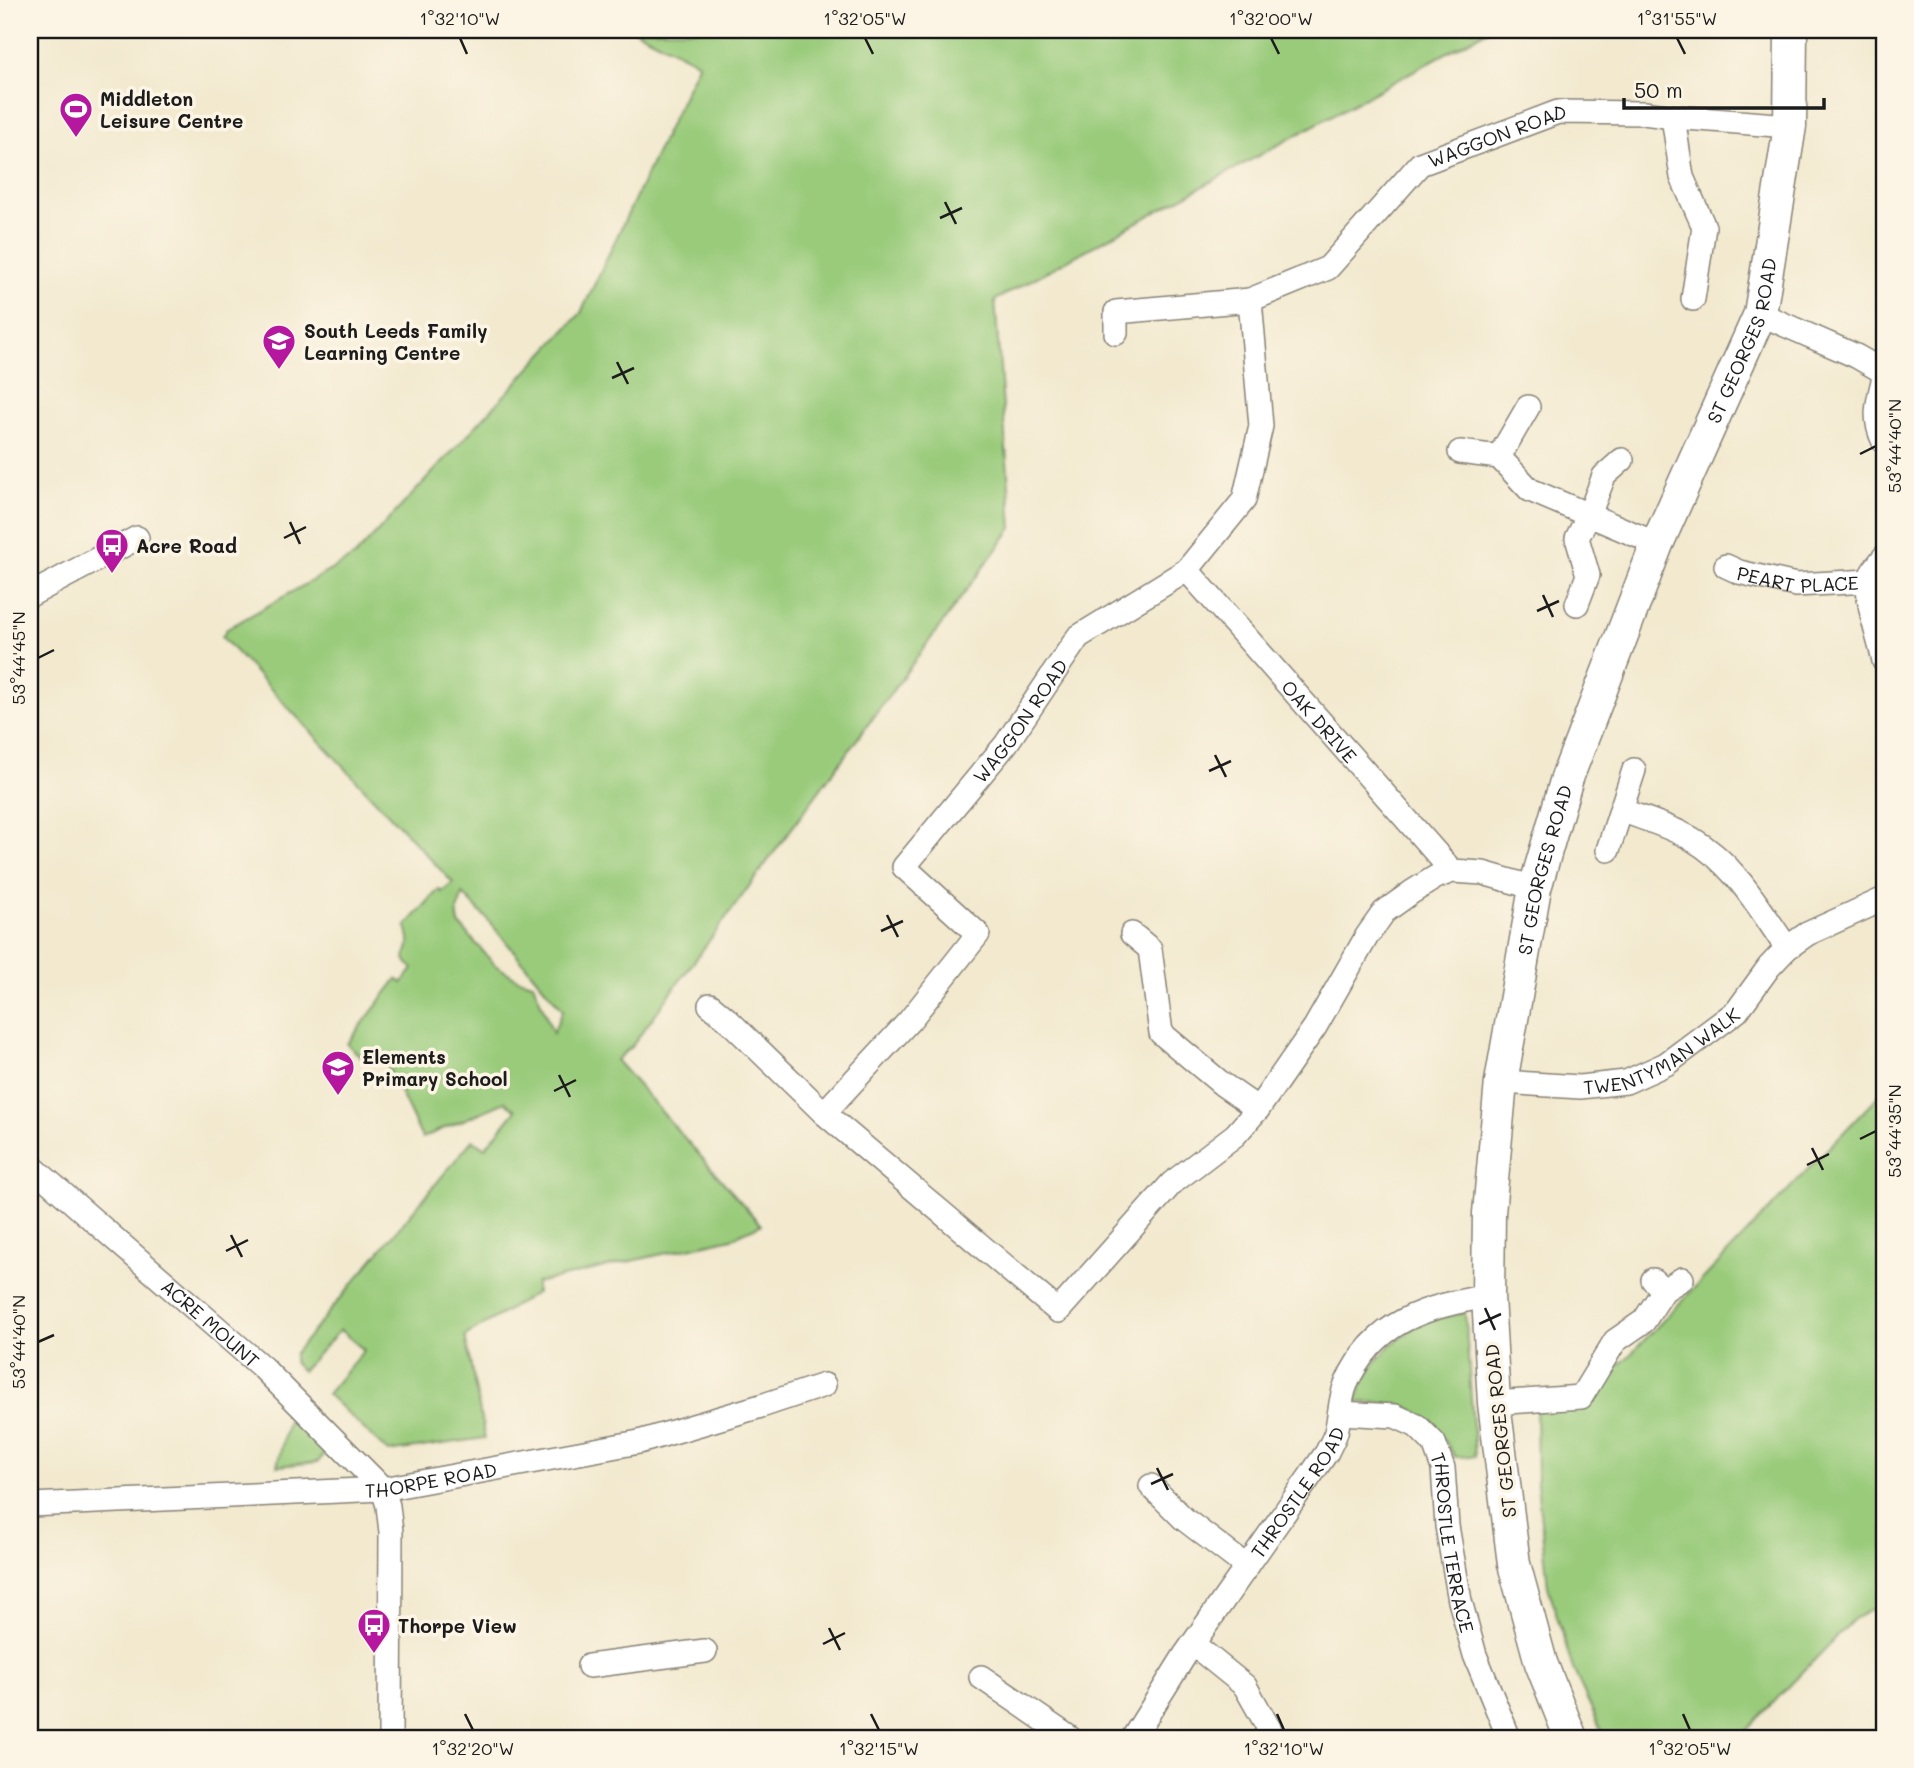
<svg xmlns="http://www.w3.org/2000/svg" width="1914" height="1768" viewBox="0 0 1914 1768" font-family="Mali,sans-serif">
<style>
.green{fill:#99cb7a;stroke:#5a744b;stroke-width:2;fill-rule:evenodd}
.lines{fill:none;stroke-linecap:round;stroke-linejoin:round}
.street-casing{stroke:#878276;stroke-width:26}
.secondary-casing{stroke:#878276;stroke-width:35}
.street{stroke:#fff;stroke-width:23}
.secondary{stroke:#fff;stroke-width:32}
.ticks{fill:none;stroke:#1c1c1c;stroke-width:2.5}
.labels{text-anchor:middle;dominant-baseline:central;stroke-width:7;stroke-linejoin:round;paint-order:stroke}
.poi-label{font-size:19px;font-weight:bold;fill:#1c1c1c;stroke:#fcf5e5;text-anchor:start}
.street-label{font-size:19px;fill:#1c1c1c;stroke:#fcf5e5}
.neatline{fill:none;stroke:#1c1c1c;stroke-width:2.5}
.ticks-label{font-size:18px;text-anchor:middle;fill:#1c1c1c}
</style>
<rect width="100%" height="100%" fill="#fcf5e5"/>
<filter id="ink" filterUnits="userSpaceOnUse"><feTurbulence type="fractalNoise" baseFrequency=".0143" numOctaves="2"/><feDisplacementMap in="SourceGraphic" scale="14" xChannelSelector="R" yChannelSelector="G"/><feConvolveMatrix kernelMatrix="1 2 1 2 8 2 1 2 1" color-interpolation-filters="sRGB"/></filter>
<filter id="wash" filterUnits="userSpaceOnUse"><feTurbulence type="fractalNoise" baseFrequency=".00686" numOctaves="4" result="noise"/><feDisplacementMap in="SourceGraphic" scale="28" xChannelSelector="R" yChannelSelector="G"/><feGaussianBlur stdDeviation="1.57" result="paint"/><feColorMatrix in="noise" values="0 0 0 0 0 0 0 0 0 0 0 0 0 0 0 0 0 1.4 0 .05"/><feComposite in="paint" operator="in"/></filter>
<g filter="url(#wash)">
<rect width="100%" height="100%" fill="#f2e9cf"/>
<g class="green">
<path d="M634,30H1488L995,300L1012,528L632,1046L616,1060L761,1225L732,1238L536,1283V1293L465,1336L485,1438L388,1452L327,1394L364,1350L340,1330L302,1371L294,1363V1354L473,1139L485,1148L516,1110L505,1102L422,1138L381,1052L361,1057L347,1044L397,979L402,983L413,969L406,961L405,956C412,945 409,937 406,926L439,889L442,892L453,883L222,637L227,629L355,556L581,313L699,63ZM463,894L487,919L563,1010L553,1033L533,983L518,979L495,965L459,924L457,911Z"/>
<polygon points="1884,1090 1884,1602 1853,1620 1739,1738 1605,1738 1573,1669 1548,1586 1537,1484 1536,1400 1581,1397 1628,1357"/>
<path d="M1465,1313L1475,1456L1455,1457C1442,1436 1427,1410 1400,1405C1386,1402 1370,1403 1356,1402C1364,1374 1379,1353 1403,1336C1409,1331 1415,1326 1422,1323C1436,1318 1450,1316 1465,1313Z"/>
<polygon points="289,1416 327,1443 328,1450 318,1462 277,1466"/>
</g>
</g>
<g filter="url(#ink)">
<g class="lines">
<defs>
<g id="street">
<polyline points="1673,117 1682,177 1704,227 1693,299"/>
<polyline points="1760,314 1856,356 1884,372"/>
<polyline points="1116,333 1116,312 1250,300"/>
<path d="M1884,377C1878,402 1872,418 1884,442"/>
<polyline points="1460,452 1499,457 1530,490 1657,544"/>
<polyline points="1499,457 1528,407"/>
<path d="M1884,557C1879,564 1870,573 1869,581C1865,599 1880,642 1884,661"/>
<path id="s1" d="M1726,566L1739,572L1796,585L1869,581"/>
<path id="s2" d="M1187,570L1452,871"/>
<polyline points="30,595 137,538"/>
<polyline points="1577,604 1588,575 1577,538 1589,515 1604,476 1622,460"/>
<path d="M1621,810C1644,819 1670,826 1692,839C1735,864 1759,908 1787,948"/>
<polyline points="1608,850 1634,770"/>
<polyline points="1132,934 1150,949 1161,1033 1222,1084 1258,1109"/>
<polyline points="710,1005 729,1021 824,1113 1058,1311 1172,1183 1235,1135 1258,1109 1315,1027 1367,936 1384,912 1412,892 1436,877 1452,871 1483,873 1535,888"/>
<path id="s3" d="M1501,1082L1580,1087L1626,1082L1666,1064L1737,1011L1769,967L1787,948L1807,934L1884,899"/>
<path id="s4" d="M824,1113L910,1020L978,934L904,867L1006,744L1078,637L1187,570L1244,500L1261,426L1250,300L1328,268L1420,164L1558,112L1644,113L1673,117L1790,126"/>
<path id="s5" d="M30,1165L263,1368L383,1489L388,1506L391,1532L390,1738"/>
<polyline points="1664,1290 1682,1279"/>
<polyline points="1494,1403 1581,1397 1615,1341 1644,1321 1664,1290 1653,1280"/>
<path id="s6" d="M1340,1413L1395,1416L1417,1426L1434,1443L1443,1468L1447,1526L1460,1601L1475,1655L1509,1738"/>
<polyline points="1151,1486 1184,1519 1247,1567"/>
<path id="s7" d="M30,1505L383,1489L639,1442L761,1406L824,1385"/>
<polyline points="1193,1644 1245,1686 1271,1732 1264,1738"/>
<polyline points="589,1666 705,1651"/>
<polyline points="981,1677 1070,1738"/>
<path id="s8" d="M1133,1738L1185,1655L1327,1452C1330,1445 1334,1439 1336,1432C1340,1416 1340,1398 1346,1384C1374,1320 1426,1307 1488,1296"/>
</g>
<g id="secondary">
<path id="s9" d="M1571,1738L1541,1663L1514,1564L1494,1403L1488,1296L1489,1213L1501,1082L1535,888L1567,778L1657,544L1760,314L1790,126L1791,30"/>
</g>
</defs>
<use href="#street" class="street-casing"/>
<use href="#secondary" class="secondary-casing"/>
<use href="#street" class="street"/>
<use href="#secondary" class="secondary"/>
</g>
</g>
<path class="ticks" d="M460,38L467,54M865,38L873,54M1271,38L1279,54M1677,38L1685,54M945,202L956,224M940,218L962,208M617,362L628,384M612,378L634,368M1860,454L1876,446M290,522L300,544M284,538L306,527M1543,595L1553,617M1537,611L1559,601M38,658L54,650M1215,755L1226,777M1209,771L1231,761M887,915L898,937M881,931L903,921M559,1075L570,1097M554,1091L576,1080M1860,1139L1876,1131M1812,1148L1823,1170M1807,1165L1829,1154M231,1235L242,1257M226,1251L248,1240M1485,1308L1495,1330M1479,1324L1501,1314M38,1342L54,1335M1157,1468L1168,1490M1151,1484L1173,1474M829,1628L840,1650M823,1644L845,1633M465,1714L473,1730M871,1714L879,1730M1277,1714L1284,1730M1683,1714L1690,1730"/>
<defs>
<symbol id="stadium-pin" viewBox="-11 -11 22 30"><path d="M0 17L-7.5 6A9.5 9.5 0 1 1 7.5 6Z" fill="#b5179e" stroke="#fcf5e5"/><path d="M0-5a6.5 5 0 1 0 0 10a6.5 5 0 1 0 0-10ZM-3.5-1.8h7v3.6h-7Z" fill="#fff"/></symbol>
<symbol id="school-pin" viewBox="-11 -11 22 30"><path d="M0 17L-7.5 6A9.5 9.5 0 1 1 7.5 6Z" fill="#b5179e" stroke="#fcf5e5"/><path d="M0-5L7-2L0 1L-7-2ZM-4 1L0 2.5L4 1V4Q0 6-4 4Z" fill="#fff"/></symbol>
<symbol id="bus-pin" viewBox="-11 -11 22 30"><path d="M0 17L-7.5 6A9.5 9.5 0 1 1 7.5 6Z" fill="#b5179e" stroke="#fcf5e5"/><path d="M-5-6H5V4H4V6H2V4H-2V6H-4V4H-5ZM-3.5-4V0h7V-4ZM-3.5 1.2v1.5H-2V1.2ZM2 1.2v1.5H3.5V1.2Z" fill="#fff"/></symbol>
</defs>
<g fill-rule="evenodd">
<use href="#stadium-pin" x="57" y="90" width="38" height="52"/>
<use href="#school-pin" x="260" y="322" width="38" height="52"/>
<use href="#bus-pin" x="93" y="526" width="38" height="52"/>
<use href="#school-pin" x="319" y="1048" width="38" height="52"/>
<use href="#bus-pin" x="355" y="1606" width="38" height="52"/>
</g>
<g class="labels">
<g class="poi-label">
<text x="100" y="98">Middleton<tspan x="100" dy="22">Leisure Centre</tspan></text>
<text x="304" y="330">South Leeds Family<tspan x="304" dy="22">Learning Centre</tspan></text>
<text x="136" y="545">Acre Road</text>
<text x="362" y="1056">Elements<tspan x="362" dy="22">Primary School</tspan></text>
<text x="398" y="1625">Thorpe View</text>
</g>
<g class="street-label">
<text stroke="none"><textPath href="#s4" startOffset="1351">WAGGON ROAD</textPath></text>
<text stroke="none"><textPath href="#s9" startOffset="1451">ST GEORGES ROAD</textPath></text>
<text stroke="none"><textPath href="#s1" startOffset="74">PEART PLACE</textPath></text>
<text stroke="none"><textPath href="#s4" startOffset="523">WAGGON ROAD</textPath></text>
<text stroke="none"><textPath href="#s2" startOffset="201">OAK DRIVE</textPath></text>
<text stroke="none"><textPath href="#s9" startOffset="884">ST GEORGES ROAD</textPath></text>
<text stroke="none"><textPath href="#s3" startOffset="170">TWENTYMAN WALK</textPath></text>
<text stroke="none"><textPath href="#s5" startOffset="240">ACRE MOUNT</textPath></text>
<text transform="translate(1500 1431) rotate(-96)">ST GEORGES ROAD</text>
<text stroke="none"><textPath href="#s7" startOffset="402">THORPE ROAD</textPath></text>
<text stroke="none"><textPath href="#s8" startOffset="296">THROSTLE ROAD</textPath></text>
<text stroke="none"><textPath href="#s6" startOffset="205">THROSTLE TERRACE</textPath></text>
</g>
</g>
<rect width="1914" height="1768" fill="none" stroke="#fcf5e5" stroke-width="77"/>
<path d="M1624 98v10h200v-10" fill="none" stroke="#1c1c1c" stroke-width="3.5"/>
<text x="1634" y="98" font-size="21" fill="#1c1c1c" stroke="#fcf5e5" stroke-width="5" paint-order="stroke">50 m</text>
<rect x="38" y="38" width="1838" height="1692" class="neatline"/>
<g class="ticks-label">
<text x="460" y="25">1°32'10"W</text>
<text x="865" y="25">1°32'05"W</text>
<text x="1271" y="25">1°32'00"W</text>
<text x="1677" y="25">1°31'55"W</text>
<text transform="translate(1895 446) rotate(-90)" y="6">53°44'40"N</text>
<text transform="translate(19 658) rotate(-90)" y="6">53°44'45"N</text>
<text transform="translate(1895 1131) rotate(-90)" y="6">53°44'35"N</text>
<text transform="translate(19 1342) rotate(-90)" y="6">53°44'40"N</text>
<text x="473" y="1755">1°32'20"W</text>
<text x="879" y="1755">1°32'15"W</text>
<text x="1284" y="1755">1°32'10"W</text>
<text x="1690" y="1755">1°32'05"W</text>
</g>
</svg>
